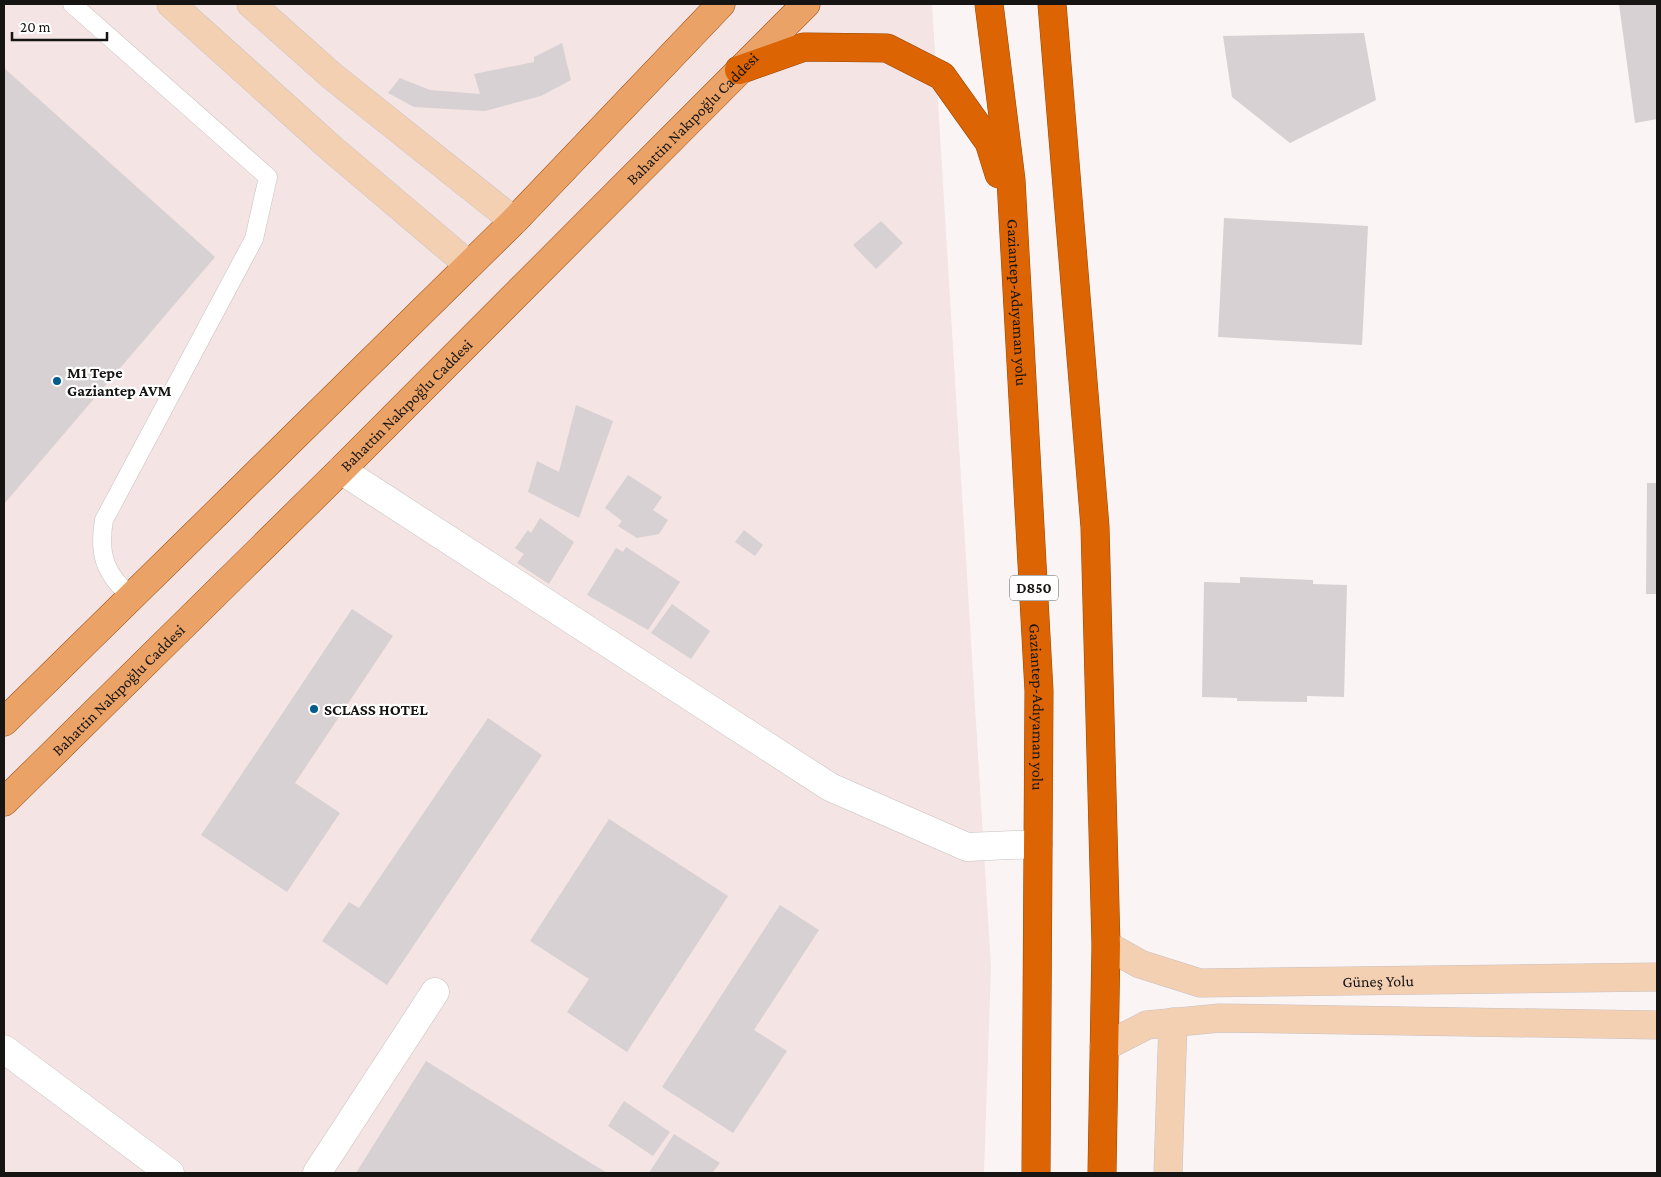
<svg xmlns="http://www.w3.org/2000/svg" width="1661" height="1177" viewBox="0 0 1661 1177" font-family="'Crimson Pro',serif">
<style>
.built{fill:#f4e4e3}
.building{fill:#d7d1d3}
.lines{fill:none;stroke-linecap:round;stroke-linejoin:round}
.lane-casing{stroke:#c8c1c1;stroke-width:19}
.street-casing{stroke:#c8c1c1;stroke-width:29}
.secondary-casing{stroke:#c8c1c1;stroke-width:29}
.primary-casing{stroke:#974808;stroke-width:29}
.highway-casing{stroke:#974808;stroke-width:29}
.lane{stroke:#fff;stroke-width:18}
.street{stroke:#fff;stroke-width:28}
.secondary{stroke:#f4d0b3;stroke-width:28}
.primary{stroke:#eaa267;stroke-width:28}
.highway{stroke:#dc6402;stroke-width:28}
.poi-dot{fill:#025c8d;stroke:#fff;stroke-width:2}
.labels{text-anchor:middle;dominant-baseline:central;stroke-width:4.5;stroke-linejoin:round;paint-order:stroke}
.shield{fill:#fff;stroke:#5d5b5a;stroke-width:1}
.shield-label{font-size:15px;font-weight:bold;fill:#171514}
.street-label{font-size:16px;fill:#171514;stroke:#fff}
.poi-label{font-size:16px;font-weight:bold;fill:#171514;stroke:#fff;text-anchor:start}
</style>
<rect width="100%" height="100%" fill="#fbf4f4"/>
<polygon class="built" points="4,4 932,4 991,967 984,1173 4,1173"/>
<g class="building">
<polygon points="1619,4 1657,4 1657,119 1635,123"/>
<polygon points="1364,33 1376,100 1290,143 1232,97 1223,36"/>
<polygon points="562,43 571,80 541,96 485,111 414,107 388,93 400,78 430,90 480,94 474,74 534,62 534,57"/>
<polygon points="4,68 215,257 4,504"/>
<polygon points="1224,218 1368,226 1362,345 1218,337"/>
<polygon points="881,221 903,243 876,269 853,245"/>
<polygon points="576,405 613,421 579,518 528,492 537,461 559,472"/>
<polygon points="628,475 662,497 653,510 668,520 659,534 637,538 618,526 622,521 605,508"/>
<polygon points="1647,483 1657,483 1657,594 1646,594"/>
<polygon points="540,518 574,542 549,584 517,563 524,554 515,548 528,530 531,533"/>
<polygon points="744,530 763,545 755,556 735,542"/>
<polygon points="626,547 680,582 648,630 587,595 616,548 623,552"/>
<polygon points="1240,577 1313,580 1313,584 1347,585 1344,697 1307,696 1307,702 1237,701 1237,698 1202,697 1204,582 1240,583"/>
<polygon points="672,604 710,631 691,659 651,633"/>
<polygon points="352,609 393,636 295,783 340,813 287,892 201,835"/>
<polygon points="488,718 542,755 387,985 322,941 349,902 359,908"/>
<polygon points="609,819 728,896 627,1052 567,1012 589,979 530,941"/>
<polygon points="780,905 819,930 754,1030 787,1051 733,1133 662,1087"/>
<polygon points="426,1061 607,1173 356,1173"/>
<polygon points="624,1101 670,1132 653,1156 608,1126"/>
<polygon points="674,1134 720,1163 712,1173 649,1173"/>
</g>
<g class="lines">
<defs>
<path id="lane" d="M72,4L268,177L254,239L104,520C98,554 105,575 132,597"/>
<g id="street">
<polyline points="341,470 830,787 967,847 1038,844"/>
<polyline points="4,1049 170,1173"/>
<polyline points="317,1173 435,992"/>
</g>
<g id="secondary">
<polyline points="171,4 332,149 469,265"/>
<polyline points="251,4 332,76 514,221"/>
<path id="s1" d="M1106,945L1140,964L1200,983L1657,977"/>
<polyline points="1104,1047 1147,1025 1220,1018 1657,1025"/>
<polyline points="1168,1173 1173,1022"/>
</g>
<g id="primary">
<polyline points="4,722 514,221 721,4"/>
<path id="s2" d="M4,802L341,470L806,4"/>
</g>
<g id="highway">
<path id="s3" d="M989,4L1011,180L1039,691L1036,1173"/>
<polyline points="1052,4 1095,527 1106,945 1102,1173"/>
<polyline points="739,70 804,47 887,48 942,76 989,142 999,174"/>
</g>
</defs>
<use href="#lane" class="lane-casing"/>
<use href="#street" class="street-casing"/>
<use href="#secondary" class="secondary-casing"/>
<use href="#primary" class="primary-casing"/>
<use href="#highway" class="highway-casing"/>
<use href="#lane" class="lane"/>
<use href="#street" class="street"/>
<use href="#secondary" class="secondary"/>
<use href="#primary" class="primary"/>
<use href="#highway" class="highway"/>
</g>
<g class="poi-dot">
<circle cx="57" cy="381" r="5"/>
<circle cx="314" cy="709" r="5"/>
</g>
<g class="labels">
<rect class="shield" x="1010" y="575.5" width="48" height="25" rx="4"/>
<g class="shield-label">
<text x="1034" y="588">D850</text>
</g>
<g class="street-label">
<text stroke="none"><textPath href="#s2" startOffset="970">Bahattin Nakıpoğlu Caddesi</textPath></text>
<text stroke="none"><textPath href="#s3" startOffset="300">Gaziantep-Adıyaman yolu</textPath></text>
<text stroke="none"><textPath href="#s2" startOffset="565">Bahattin Nakıpoğlu Caddesi</textPath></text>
<text stroke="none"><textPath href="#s2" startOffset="160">Bahattin Nakıpoğlu Caddesi</textPath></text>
<text stroke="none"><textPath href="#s3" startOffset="705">Gaziantep-Adıyaman yolu</textPath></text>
<text stroke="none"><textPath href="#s1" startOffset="280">Güneş Yolu</textPath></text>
</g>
<g class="poi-label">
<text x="67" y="372">M1 Tepe<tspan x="67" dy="18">Gaziantep AVM</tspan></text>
<text x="324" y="709">SCLASS HOTEL</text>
</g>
</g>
<rect width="1661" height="1177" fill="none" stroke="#171514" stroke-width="10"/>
<path d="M12 32v8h95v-8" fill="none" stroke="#171514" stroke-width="2.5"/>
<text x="20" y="32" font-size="15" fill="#171514" stroke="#ffffff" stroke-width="4" paint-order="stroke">20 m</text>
</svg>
